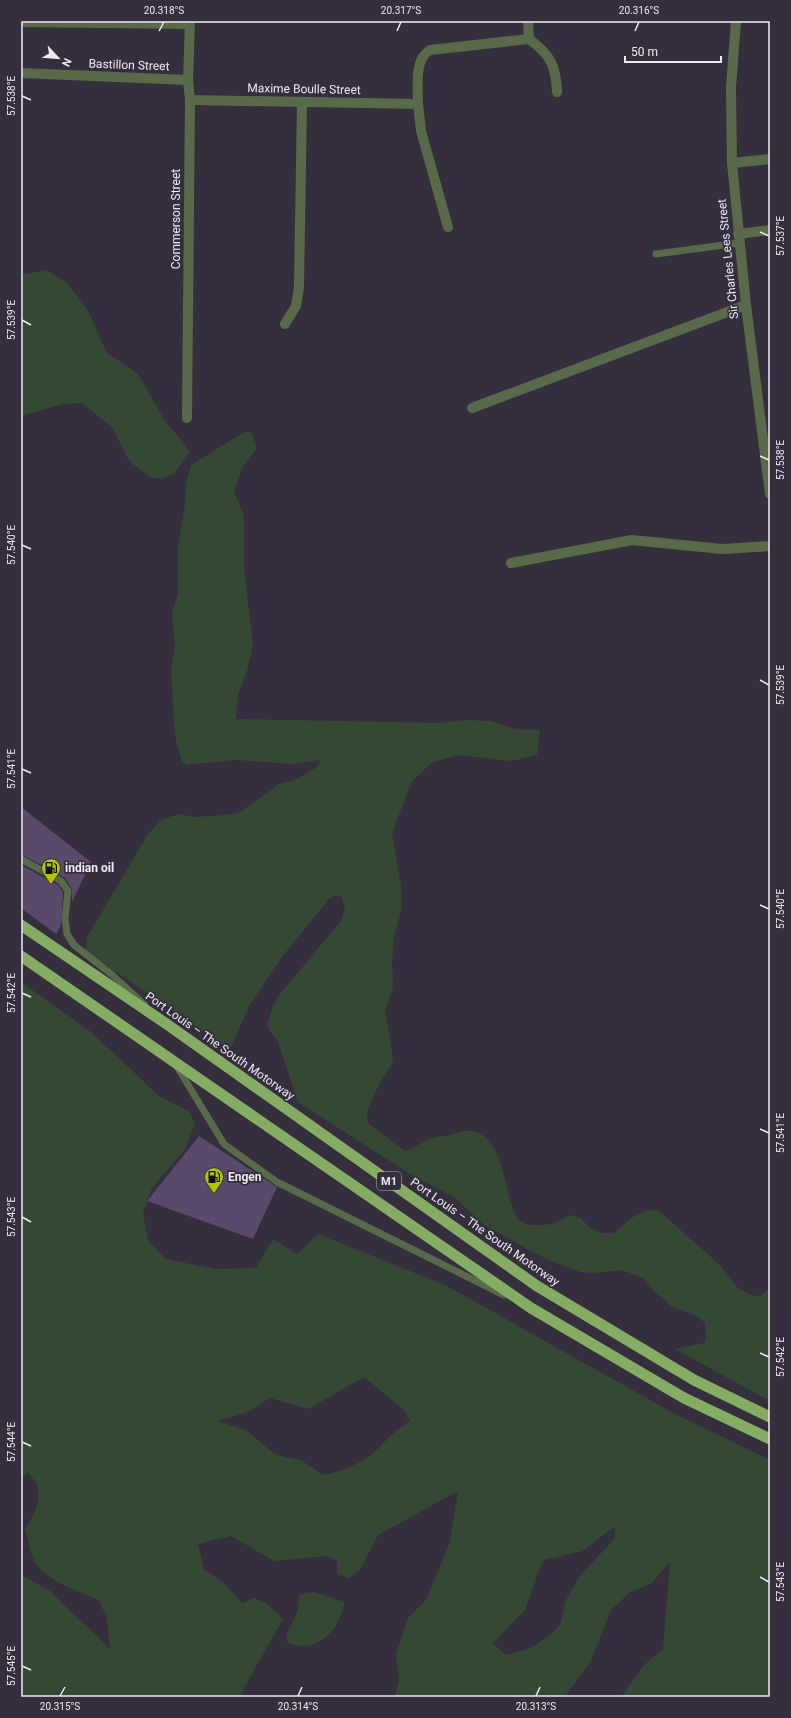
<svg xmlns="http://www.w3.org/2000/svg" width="791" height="1718" viewBox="0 0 791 1718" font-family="Roboto,sans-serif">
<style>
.green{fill:#344834;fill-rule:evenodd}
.building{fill:#59496b}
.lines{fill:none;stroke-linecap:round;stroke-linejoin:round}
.service{stroke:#586a4a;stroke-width:7}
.minor{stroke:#586a4a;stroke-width:10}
.trunk{stroke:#84ac62;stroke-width:11}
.ticks{fill:none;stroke:#eeeaf4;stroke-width:1.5}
.labels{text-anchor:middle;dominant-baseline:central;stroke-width:3.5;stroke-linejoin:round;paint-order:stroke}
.shield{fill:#352e3d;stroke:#b6b2bd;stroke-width:1}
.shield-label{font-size:11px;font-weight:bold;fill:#eeeaf4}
.street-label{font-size:12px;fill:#eeeaf4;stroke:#352e3d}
.poi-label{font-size:12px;font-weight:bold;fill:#eeeaf4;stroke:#352e3d;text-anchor:start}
.neatline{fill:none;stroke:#eeeaf4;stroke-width:1.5}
.ticks-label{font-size:10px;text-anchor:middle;fill:#eeeaf4}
</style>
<rect width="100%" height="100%" fill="#352e3d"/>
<g class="green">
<polygon points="47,270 68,284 90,314 106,352 138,374 165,421 190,451 174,474 162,479 150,477 129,461 112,427 82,403 63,404 21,416 21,275"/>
<path d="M246,431L252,433L257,448L242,468L234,492L244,516V568L253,645L247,671L238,695L236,719L441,723L466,720L491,721L516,729L540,730L537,755L511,761L459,755L433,762L412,781L392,833L401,886V911L394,936L392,961L393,986L385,1011L390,1036L393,1062L381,1081L372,1099L367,1112L368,1123L405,1151C416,1148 424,1140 435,1137C439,1136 443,1137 447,1136C455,1134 462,1130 471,1131C501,1134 504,1183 512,1206C514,1211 516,1218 521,1221C525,1225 530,1225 535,1225C549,1226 557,1223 569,1215L581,1218L589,1227L601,1233H613L633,1217L645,1211L658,1210L721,1266L737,1287L747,1293L759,1297L770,1288V1401L675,1349L704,1343L706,1337L705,1323L695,1315L677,1309L671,1306L649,1286L646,1280L639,1276L621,1270L593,1273L580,1272L548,1260L484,1225L454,1197L410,1174L298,1102L278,1041L270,1031L267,1025L273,1006L280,994L341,921L345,908L341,896L335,895L329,899L282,957L249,1006L230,1050L87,952L86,939L148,834L162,819L180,814L193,817L226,815L240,812L279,784L293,781L317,767L320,760L293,764L236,760L187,765L182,761L176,742L174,723L171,667L175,648L172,613L178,594V546L185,504L186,485L191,465Z"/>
<path d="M21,982L91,1032L159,1096L190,1112L195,1124L185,1149L152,1188L143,1214L148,1240L166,1259L215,1269L256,1268L273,1239L297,1254L318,1234L447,1286L675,1414L770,1460V1697H621L644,1665L663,1649L670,1562L652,1583L629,1593L611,1610L591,1661L565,1697H394L399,1681L396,1654L408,1618L426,1600L450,1542L458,1491L378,1535L360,1570L349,1578L337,1574V1561L327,1556L274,1561L231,1536L198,1544L204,1569L224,1583L242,1603L254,1598L266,1603L283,1619L244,1688L241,1697H21V1575L50,1591L110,1649L107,1619L99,1600C77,1590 41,1581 32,1556C29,1548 28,1538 25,1529C33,1516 42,1501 37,1485C36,1481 30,1476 28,1472L21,1479ZM364,1377L404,1410L410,1421C394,1430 385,1443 371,1455C360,1464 336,1473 323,1475L301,1460L276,1455L246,1430L217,1421L248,1412L270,1398L308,1409ZM615,1526V1538L579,1577L566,1600L560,1625L551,1634L531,1648L506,1655L493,1643L525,1610L543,1560L583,1551Z"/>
<path d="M314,1592L345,1602C342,1612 339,1623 332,1631C322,1644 301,1651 287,1642L286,1636L298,1610L299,1594Z"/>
</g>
<g class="building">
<polygon points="21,807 91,862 72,902 72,889 65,878 21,854"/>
<polygon points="21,865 58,885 63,892 61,925 56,934 21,908"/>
<polygon points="199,1136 277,1187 253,1239 147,1201"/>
</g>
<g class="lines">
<g class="service">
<polyline points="656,254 739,243"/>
<polyline points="21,859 61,881 68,891 65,919 67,934 74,945 110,973 145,1005"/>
<polyline points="176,1065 224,1144 277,1182 504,1295"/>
</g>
<g class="minor">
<polyline points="528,21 529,39"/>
<polyline points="736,21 731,87 732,163 746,305 770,494"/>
<polyline points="21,22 189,24"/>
<path d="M529,39C551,55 556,66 557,92"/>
<polyline points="21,73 188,80"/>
<polyline points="190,100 418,104 421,131 448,227"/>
<path d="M418,104C418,87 414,59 430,50L529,39"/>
<polyline points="732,163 770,159"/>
<polyline points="738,234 770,230"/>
<polyline points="285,324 296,306 299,287 302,103"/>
<polyline points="472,408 746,305"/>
<polyline points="187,418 190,100 188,80 190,21"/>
<polyline points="511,563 632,540 722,549 770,546"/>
</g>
<g class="trunk">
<polyline points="21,925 168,1025 537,1286 694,1380 770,1417"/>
<polyline points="21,956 531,1308 684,1398 770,1439"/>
</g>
</g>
<path class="ticks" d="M159,31L164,22M397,31L401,22M635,31L639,22M22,96L31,100M760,232L769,236M22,320L31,325M760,456L769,460M22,545L31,549M760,680L769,685M22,769L31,773M760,905L769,909M22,993L31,997M760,1129L769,1133M22,1217L31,1222M760,1353L769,1357M22,1442L31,1446M760,1577L769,1582M22,1666L31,1670M60,1696L65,1687M298,1696L302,1687M536,1696L540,1687"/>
<defs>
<symbol id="fuel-pin" viewBox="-11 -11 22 30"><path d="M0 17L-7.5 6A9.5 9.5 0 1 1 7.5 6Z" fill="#b1c500" stroke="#352e3d"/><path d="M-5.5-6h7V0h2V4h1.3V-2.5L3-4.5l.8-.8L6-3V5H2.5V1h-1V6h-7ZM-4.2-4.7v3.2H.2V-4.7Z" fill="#111"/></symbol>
</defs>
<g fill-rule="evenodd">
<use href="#fuel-pin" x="40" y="857" width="22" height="30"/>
<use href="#fuel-pin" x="203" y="1166" width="22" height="30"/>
</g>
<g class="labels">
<rect class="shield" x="377" y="1172" width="24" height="18" rx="3"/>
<g class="shield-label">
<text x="389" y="1181">M1</text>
</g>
<g class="street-label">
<text transform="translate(129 65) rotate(2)">Bastillon Street</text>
<text transform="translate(304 89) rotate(1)">Maxime Boulle Street</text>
<text transform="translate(176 219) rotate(-90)">Commerson Street</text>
<text transform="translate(728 259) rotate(-96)">Sir Charles Lees Street</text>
<text transform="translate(220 1046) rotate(35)">Port Louis – The South Motorway</text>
<text transform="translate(485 1232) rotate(35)">Port Louis – The South Motorway</text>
</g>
<g class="poi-label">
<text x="65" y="868">indian oil</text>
<text x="228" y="1177">Engen</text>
</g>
</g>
<rect width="791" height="1718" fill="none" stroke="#352e3d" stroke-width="44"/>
<g transform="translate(58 58) rotate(116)" stroke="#352e3d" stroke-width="3" paint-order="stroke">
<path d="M0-3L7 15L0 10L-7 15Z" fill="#eeeaf4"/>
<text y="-6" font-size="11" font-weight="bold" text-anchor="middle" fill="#eeeaf4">N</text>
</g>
<path d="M625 56v6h96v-6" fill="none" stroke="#eeeaf4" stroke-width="2"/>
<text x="631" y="56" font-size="12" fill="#eeeaf4" stroke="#352e3d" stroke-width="3" paint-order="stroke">50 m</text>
<rect x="22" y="22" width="747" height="1674" class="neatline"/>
<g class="ticks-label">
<text x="164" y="14">20.318°S</text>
<text x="401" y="14">20.317°S</text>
<text x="639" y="14">20.316°S</text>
<text transform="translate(11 96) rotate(-90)" y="4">57.538°E</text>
<text transform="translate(780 236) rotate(-90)" y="4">57.537°E</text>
<text transform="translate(11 320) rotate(-90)" y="4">57.539°E</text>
<text transform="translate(780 460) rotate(-90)" y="4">57.538°E</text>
<text transform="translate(11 545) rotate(-90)" y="4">57.540°E</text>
<text transform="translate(780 685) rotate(-90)" y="4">57.539°E</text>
<text transform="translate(11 769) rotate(-90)" y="4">57.541°E</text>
<text transform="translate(780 909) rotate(-90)" y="4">57.540°E</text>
<text transform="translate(11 993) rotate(-90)" y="4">57.542°E</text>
<text transform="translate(780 1133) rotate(-90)" y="4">57.541°E</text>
<text transform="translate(11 1217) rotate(-90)" y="4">57.543°E</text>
<text transform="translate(780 1357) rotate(-90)" y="4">57.542°E</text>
<text transform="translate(11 1442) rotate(-90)" y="4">57.544°E</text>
<text transform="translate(780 1582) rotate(-90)" y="4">57.543°E</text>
<text transform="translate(11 1666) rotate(-90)" y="4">57.545°E</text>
<text x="60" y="1710">20.315°S</text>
<text x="298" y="1710">20.314°S</text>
<text x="536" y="1710">20.313°S</text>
</g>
</svg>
